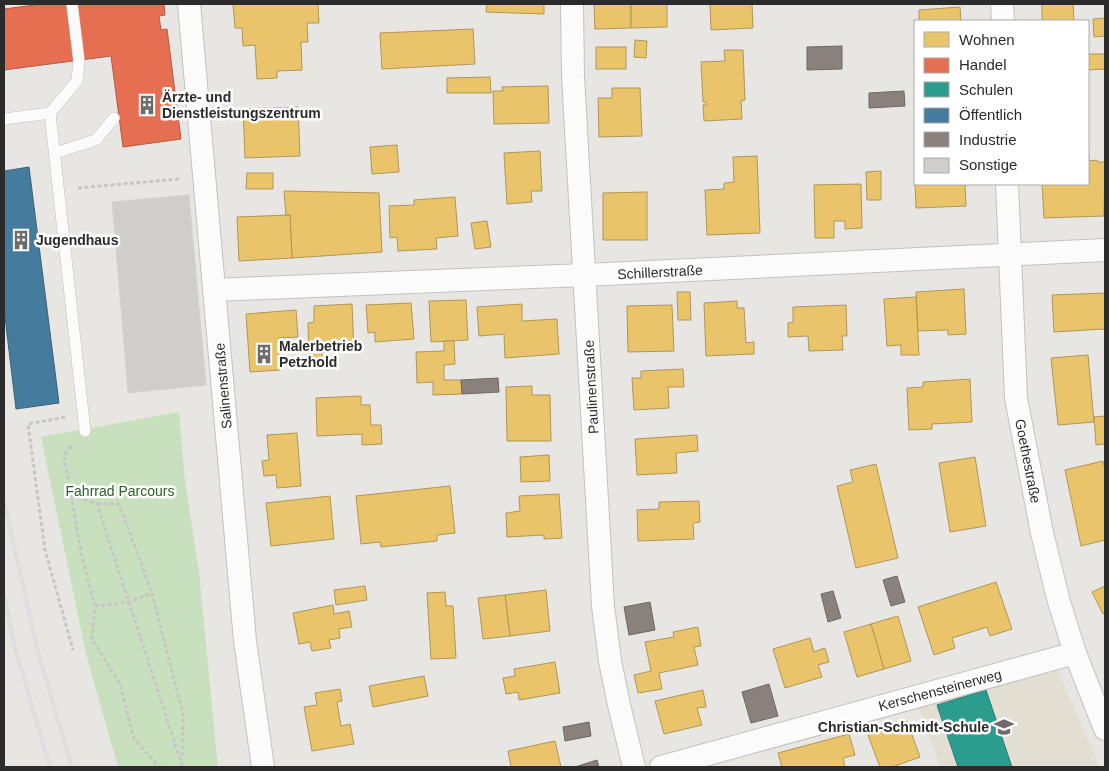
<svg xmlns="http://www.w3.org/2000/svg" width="1109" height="771" viewBox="0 0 1109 771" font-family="Arial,sans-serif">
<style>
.education{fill:#e2ded1}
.green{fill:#c9e0be}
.homes{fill:#e9c46a;stroke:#b09657}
.shops{fill:#e76f51;stroke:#af5b46}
.schools{fill:#2a9d8f;stroke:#2a7b71}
.public{fill:#457b9d;stroke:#3d637b}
.industry{fill:#8a817c;stroke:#6e6764}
.building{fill:#d0cecb;stroke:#d3d2ce}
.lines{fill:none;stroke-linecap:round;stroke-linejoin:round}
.lane-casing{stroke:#c2c2c1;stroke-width:12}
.street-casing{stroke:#c2c2c1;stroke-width:24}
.path{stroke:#c6c6c6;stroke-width:3;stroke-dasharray:4 2.5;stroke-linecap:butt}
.lane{stroke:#fcfbfb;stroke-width:11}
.street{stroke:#fcfbfb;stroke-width:22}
.rail{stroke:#dededf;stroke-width:4}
.labels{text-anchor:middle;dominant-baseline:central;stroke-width:5;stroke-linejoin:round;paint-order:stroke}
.poi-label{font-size:14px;font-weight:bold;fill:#2b2b2b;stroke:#fff;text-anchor:start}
.street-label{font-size:14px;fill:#2b2b2b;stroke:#fff}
.park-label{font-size:14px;fill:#296122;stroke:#fff}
</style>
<rect width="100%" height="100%" fill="#e8e6e2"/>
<polygon class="education" points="1055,664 1100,767 940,767 918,705"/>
<polygon class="green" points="179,412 185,481 199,572 218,767 118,767 86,654 41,437"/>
<g class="homes">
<polygon points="233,4 318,4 319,23 307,23 308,42 301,42 302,70 277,71 277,78 257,79 255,45 243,46 242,28 235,28"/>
<polygon points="487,4 544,4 544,14 486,12"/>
<polygon points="594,4 631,4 631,28 595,29"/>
<polygon points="631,4 667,4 667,27 631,28"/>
<polygon points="710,4 752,4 753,28 711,30"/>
<polygon points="1042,4 1073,4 1074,21 1042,21"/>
<polygon points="960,7 961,21 919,21 919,10"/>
<polygon points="1105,18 1105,36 1094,37 1093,19"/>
<polygon points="473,29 475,64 382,69 380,33"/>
<polygon points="635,40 647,41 646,58 634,57"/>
<rect x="596" y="47" width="30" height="22"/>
<polygon points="724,50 743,50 745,100 741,101 742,119 704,121 703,105 706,105 706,102 703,102 701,62 725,61"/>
<polygon points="1088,54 1105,54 1105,69 1088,70"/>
<polygon points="490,77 491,93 447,93 447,78"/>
<polygon points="548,86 549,123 494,124 493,91 503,91 502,87"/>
<polygon points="612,88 640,88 642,136 599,137 598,98 612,98"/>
<polygon points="298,107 300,156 245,158 243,109"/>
<polygon points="1088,140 1089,161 1097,160 1098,162 1105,162 1104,216 1044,218 1042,184 1088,184"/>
<polygon points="397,145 399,172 372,174 370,147"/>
<polygon points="540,151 542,191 531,191 532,202 507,204 504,153"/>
<polygon points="757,156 760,233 707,235 705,190 724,189 724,183 734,182 733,157"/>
<polygon points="881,171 881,200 867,200 866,172"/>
<polygon points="247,173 273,173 273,189 246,189"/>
<polygon points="861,184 862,228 845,229 845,221 834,221 834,238 815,238 814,185"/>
<polygon points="915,184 965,184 966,206 916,208"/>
<polygon points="284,191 379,193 382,252 292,258 290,215 286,215"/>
<polygon points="647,192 647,240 603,240 603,193"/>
<polygon points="455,197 458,236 436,238 437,249 398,251 397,237 390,238 389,206 414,205 414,200"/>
<polygon points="290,215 292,258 239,261 237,217"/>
<polygon points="487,221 491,247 475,249 471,223"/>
<polygon points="964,289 966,334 948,335 948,330 918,331 916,292"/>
<polygon points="677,292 690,292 691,320 678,320"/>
<polygon points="1105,293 1105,329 1054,332 1052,295"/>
<polygon points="916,297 919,355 901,355 901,345 887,346 884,299"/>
<polygon points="466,300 468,340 431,342 429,301"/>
<polygon points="737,301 737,308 744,308 746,343 754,342 754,354 706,356 704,303"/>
<polygon points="411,303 414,339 375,342 375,332 368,333 366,305"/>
<polygon points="352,304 354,350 322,352 322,359 309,359 308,323 314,322 314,306"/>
<polygon points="522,304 522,321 557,319 559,354 505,358 504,334 479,336 477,307"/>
<polygon points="672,305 674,351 628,352 627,306"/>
<polygon points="846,305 847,336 842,336 843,350 809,351 808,336 788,337 788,323 793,322 793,307"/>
<polygon points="296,310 298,337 278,338 280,370 250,372 246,314"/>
<polygon points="444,341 454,341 455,364 444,365 444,380 461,380 462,394 433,395 433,382 417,383 416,352 444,351"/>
<polygon points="1088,355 1094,422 1058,425 1051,358"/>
<polygon points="683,369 684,387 668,387 669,408 634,410 632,378 641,378 641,371"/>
<polygon points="970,379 972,422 932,424 932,429 909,430 907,388 923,387 923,382"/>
<polygon points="532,386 532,395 550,395 551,441 507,441 506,387"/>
<polygon points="361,396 361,405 370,405 371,425 381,425 382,444 362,445 362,434 317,436 316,398"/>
<polygon points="1105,416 1105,444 1096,445 1094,417"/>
<polygon points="297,433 301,486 277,488 276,475 264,476 262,461 269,460 267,435"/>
<polygon points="697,435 698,451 676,453 677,473 637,475 635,439"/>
<polygon points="549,455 550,481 521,482 520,457"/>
<polygon points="975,457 986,526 950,532 939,463"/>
<polygon points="1103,461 1104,466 1105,465 1105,540 1081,546 1065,470"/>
<polygon points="876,464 898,558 856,568 837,486 853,482 850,470"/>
<polygon points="450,486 455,533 437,535 437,541 381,547 380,542 361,544 356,496"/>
<polygon points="559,494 562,538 544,539 544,535 507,537 506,513 520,511 519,496"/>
<polygon points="330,496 334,539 271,546 266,503"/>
<polygon points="699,501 700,522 693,523 694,539 638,541 637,510 659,509 659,502"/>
<polygon points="996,582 1012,629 990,636 987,627 952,638 955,648 934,655 918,607"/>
<polygon points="365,586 367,600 336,605 334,590"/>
<polygon points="1105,586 1105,613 1103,614 1092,592"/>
<polygon points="546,590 550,631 510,636 505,595"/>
<polygon points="445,592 446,606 453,606 456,658 431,659 427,593"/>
<polygon points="505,595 510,636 483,639 478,598"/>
<polygon points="333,605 334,614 349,611 352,627 339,629 340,638 329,640 331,648 312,651 310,642 299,644 293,613"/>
<polygon points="898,616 911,661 884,669 871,624"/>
<polygon points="871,624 884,669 857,677 844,632"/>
<polygon points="698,627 701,646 694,647 698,665 659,673 662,689 638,693 634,675 651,671 645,642 674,637 673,632"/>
<polygon points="810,638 814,652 825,648 829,662 818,665 822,677 785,688 773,649"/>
<polygon points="555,662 560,693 519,700 518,692 506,694 503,678 515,676 514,669"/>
<polygon points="424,676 428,696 373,707 369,686"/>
<polygon points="340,689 342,701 337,702 341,726 350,724 354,744 312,751 304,707 317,705 315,693"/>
<polygon points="703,690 706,707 697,708 702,725 664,734 655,701"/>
<polygon points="907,721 920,757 892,767 880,767 868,735"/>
<polygon points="849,734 855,755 843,758 845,767 782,767 778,753"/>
<polygon points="555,741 561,767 511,767 508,751"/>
</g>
<polygon class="shops" points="42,4 164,4 165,15 159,16 161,30 167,29 181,139 123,147 111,56 4,70 4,9"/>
<polygon class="schools" points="986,690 1012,767 958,767 937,705"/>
<polygon class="public" points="29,167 59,403 16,409 4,309 4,171"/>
<g class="industry">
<polygon points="842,46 842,69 807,70 807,47"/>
<polygon points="904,91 905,106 869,108 869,93"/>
<polygon points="498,378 499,392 462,394 461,380"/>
<polygon points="897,576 905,602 891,606 883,580"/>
<polygon points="833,591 841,618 828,622 821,594"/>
<polygon points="650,602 655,630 629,635 624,607"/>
<polygon points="769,684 778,716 751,723 742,692"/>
<polygon points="589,722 591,736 565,741 563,727"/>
<polygon points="597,760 599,767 575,767"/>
</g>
<polygon class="building" points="189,195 206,385 128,393 112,202"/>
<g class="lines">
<defs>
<g id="lane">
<polyline points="50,113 77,81 79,61 72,4"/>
<polyline points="4,119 50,113 85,431"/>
<polyline points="55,153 96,140 114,118"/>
</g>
<g id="street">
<polyline points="189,4 245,641 263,767"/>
<polyline points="572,4 573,76 603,606 610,661 619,705 634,767"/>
<polyline points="1002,4 1003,21"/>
<polyline points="1007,184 1016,398 1042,533 1059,602 1075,653 1105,729"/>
<polyline points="214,290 585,275 1105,250"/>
<polyline points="661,767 1075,653"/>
</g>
</defs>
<use href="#lane" class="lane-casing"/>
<use href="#street" class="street-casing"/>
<g class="path">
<polyline points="78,188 179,179"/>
<polyline points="65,417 28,424 45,550 73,650"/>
<polyline points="71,446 64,455 82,558 95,606 92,639 120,684 134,739 159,767"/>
<polyline points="71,495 97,504 181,762 182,767"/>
<polyline points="97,504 119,504 152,593 183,714 182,759"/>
<polyline points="95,606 129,602 152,593"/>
</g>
<use href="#lane" class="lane"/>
<use href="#street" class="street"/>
<g class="rail">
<polyline points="4,501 38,652 72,767"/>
<polyline points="4,595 16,652 50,767"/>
</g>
</g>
<defs>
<symbol id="building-bare" viewBox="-9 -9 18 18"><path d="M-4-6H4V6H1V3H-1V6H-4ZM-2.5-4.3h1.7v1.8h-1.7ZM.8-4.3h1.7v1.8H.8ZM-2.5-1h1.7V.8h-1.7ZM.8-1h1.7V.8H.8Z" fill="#6d6c6b" stroke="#fff" stroke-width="2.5" paint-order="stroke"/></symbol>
<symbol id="school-bare" viewBox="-9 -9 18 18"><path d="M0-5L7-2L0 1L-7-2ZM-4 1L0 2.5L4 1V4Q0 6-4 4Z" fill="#6d6c6b" stroke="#fff" stroke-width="2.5" paint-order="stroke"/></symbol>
</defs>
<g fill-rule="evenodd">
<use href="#building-bare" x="133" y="91" width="28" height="28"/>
<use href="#building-bare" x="7" y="226" width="28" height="28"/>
<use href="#building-bare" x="250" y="340" width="28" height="28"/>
<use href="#school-bare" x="990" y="713" width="28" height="28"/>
</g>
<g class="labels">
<g class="poi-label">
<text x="162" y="97">Ärzte- und<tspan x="162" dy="16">Dienstleistungszentrum</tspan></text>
<text x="36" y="240">Jugendhaus</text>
<text x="279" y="346">Malerbetrieb<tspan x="279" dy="16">Petzhold</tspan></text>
<text x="989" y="727" text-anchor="end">Christian-Schmidt-Schule</text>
</g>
<g class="street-label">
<text transform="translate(660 272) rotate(-3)">Schillerstraße</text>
<text transform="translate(223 386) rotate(-95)">Salinenstraße</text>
<text transform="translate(591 387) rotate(-93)">Paulinenstraße</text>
<text transform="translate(1028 461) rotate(79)">Goethestraße</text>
<text transform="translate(940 690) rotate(-15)">Kerschensteinerweg</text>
</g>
<g class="park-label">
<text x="120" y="491">Fahrrad Parcours</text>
</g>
</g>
<rect width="1109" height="771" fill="none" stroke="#2b2b2b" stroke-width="10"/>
<rect x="914" y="20" width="175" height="165" fill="#ffffff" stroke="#aaaaaa"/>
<rect x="924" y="32" width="25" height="15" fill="#e9c46a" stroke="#aaaaaa"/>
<text x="959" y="45" font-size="15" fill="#2b2b2b">Wohnen</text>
<rect x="924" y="58" width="25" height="15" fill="#e76f51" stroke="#aaaaaa"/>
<text x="959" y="70" font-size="15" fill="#2b2b2b">Handel</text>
<rect x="924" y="82" width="25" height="15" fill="#2a9d8f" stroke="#aaaaaa"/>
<text x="959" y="95" font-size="15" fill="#2b2b2b">Schulen</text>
<rect x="924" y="108" width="25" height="15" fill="#457b9d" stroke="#aaaaaa"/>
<text x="959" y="120" font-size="15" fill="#2b2b2b">Öffentlich</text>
<rect x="924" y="132" width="25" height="15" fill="#8a817c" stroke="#aaaaaa"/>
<text x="959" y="145" font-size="15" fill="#2b2b2b">Industrie</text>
<rect x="924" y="158" width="25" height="15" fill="#d0cecb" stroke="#aaaaaa"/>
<text x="959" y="170" font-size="15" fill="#2b2b2b">Sonstige</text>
</svg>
